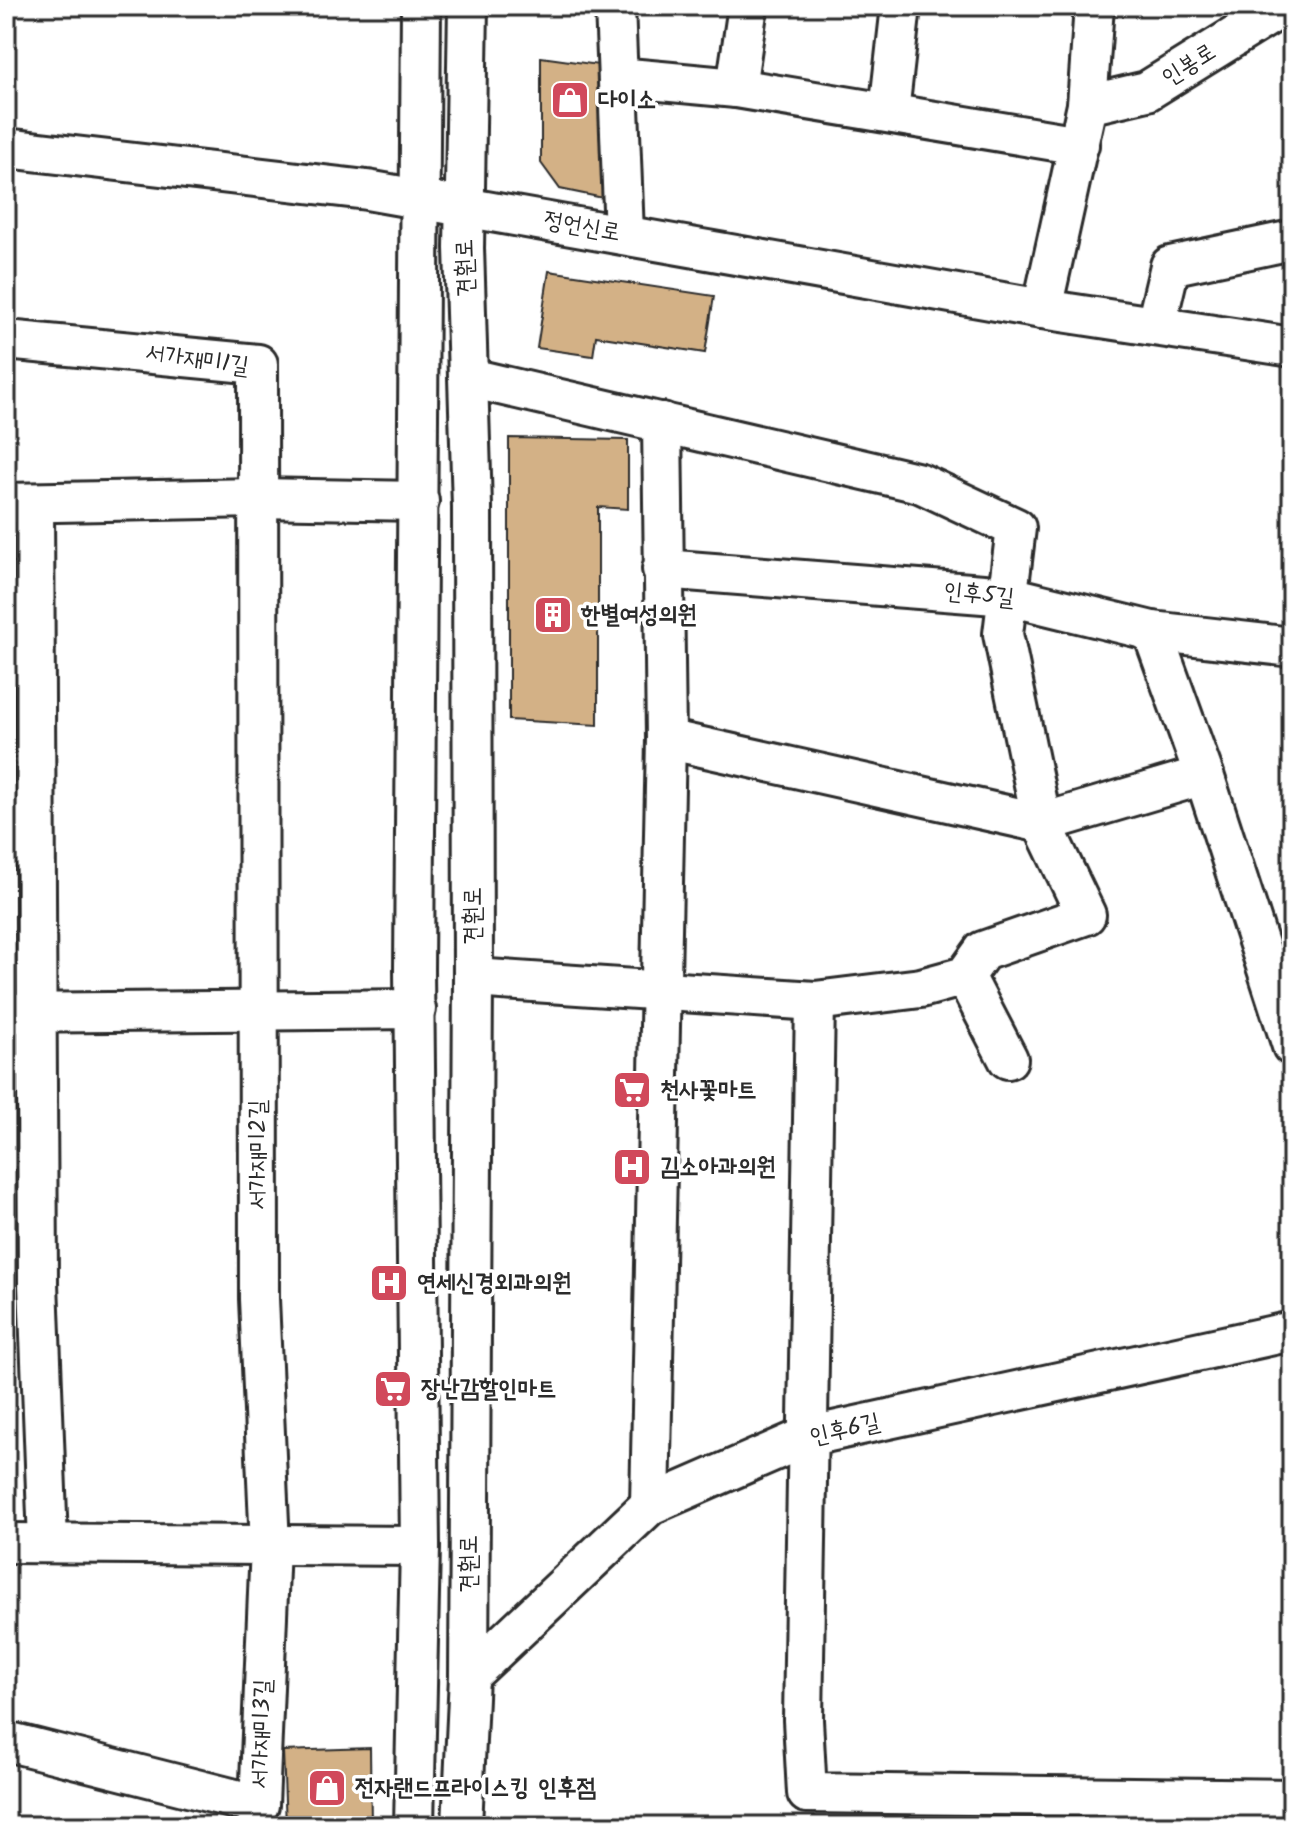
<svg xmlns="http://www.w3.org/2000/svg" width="1298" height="1832" viewBox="0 0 1298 1832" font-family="Kalam,'Poor Story',sans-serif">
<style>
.building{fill:#d3b186;stroke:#2b2b2b;stroke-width:2}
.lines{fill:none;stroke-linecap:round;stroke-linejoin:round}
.minor-casing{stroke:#2b2b2b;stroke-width:44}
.minor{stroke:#fff;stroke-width:38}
.labels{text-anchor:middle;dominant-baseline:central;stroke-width:7;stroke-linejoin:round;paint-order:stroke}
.street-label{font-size:24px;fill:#2b2b2b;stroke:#fff}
.poi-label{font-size:24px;font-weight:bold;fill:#2b2b2b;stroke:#fff;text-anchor:start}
</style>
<rect width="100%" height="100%" fill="#fff"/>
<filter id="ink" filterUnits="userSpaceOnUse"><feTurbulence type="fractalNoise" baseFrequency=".0125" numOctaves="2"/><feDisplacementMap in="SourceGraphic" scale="16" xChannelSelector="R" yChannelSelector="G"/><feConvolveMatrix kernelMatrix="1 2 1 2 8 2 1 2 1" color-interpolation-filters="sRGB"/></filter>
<g filter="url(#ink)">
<g class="building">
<polygon points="541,57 599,65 599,133 610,135 608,199 560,189 541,163"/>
<polygon points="549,271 714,296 705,353 596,336 593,356 537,348"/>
<polygon points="509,438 628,440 628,509 598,507 598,725 509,720"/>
<polygon points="370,1748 371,1826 286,1826 283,1751"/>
</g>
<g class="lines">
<defs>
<g id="minor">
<polyline points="615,6 624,234"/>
<polyline points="618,77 736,88 1079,145"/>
<polyline points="736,88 748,6"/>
<polyline points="1087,105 1147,91 1284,6"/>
<polyline points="889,112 901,6"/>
<polyline points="6,148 367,190 1042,309 1292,347"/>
<polyline points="1042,309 1087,105 1094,6"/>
<polyline points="1156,325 1170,266 1292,240"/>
<polyline points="6,340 258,364 259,1299 270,1546 259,1805 6,1741"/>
<polyline points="470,378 920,483 1016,528 1003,634 1042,823 1086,915 983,951 965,976 921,988 815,1001 473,978"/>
<polyline points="6,503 257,498 419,501"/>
<polyline points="34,503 38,1283 48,1542"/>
<polyline points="662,569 1009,596 1152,631 1292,647"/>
<polyline points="1152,631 1204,775 1292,1046"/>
<polyline points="666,739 1042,823 1204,775"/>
<polyline points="965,976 1008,1059"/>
<polyline points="815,1001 803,1720 807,1793 1292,1799"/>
<polyline points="6,1013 416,1009"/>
<polyline points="650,1505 666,739 662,422"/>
<polyline points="6,1543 420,1546"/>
<polyline points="469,1676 650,1505 806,1437 1292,1331"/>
<polyline points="414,1826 420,1546 414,970 421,6"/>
<polyline points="462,1826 469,1676 473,978 472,507 464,248 468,6"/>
</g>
</defs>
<use href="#minor" class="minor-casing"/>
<use href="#minor" class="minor"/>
</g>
</g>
<defs>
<symbol id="shop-square" viewBox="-11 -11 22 22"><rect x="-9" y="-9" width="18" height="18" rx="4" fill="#d1495b" stroke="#fff"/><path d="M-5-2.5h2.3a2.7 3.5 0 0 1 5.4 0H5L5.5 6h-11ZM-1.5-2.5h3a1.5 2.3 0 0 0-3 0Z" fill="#fff"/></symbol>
<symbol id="building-square" viewBox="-11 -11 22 22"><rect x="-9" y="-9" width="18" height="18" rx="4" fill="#d1495b" stroke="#fff"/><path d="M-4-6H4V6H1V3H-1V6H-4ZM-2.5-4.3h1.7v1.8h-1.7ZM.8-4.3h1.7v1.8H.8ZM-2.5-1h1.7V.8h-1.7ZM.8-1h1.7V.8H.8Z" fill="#fff"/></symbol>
<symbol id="supermarket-square" viewBox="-11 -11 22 22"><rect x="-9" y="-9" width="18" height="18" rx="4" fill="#d1495b" stroke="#fff"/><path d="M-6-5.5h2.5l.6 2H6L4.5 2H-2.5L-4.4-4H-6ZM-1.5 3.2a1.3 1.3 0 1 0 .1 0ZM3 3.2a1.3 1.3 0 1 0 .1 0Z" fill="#fff"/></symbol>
<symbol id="hospital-square" viewBox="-11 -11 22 22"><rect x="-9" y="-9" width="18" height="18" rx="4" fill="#d1495b" stroke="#fff"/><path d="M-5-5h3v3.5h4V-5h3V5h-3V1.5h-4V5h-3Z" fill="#fff"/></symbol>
</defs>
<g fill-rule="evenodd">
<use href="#shop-square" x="548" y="78" width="44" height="44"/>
<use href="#building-square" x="531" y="593" width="44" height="44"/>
<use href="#supermarket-square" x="610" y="1068" width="44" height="44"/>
<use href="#hospital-square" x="610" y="1145" width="44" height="44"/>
<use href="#hospital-square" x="367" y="1261" width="44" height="44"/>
<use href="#supermarket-square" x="371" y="1367" width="44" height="44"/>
<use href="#shop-square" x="305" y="1766" width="44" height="44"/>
</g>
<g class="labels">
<g class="street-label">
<text transform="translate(1189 65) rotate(-32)">인봉로</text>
<text transform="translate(582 227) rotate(10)">정언신로</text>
<text transform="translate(466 268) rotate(-92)">견훤로</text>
<text transform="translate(197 360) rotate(8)">서가재미1길</text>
<text transform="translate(979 595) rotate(6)">인후5길</text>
<text transform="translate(473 916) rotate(-90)">견훤로</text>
<text transform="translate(258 1155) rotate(-90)">서가재미2길</text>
<text transform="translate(845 1430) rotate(-13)">인후6길</text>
<text transform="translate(469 1564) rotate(-90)">견훤로</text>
<text transform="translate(262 1734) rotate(-88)">서가재미3길</text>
</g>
<g class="poi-label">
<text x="598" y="100">다이소</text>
<text x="581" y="615">한별여성의원</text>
<text x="660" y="1090">천사꽃마트</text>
<text x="660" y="1167">김소아과의원</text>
<text x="417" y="1283">연세신경외과의원</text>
<text x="421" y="1389">장난감할인마트</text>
<text x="355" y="1788">전자랜드프라이스킹 인후점</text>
</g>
</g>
<rect width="1298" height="1832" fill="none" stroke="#fff" stroke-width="32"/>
<rect x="16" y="16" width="1266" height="1800" fill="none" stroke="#2b2b2b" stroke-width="3" filter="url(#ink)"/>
</svg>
